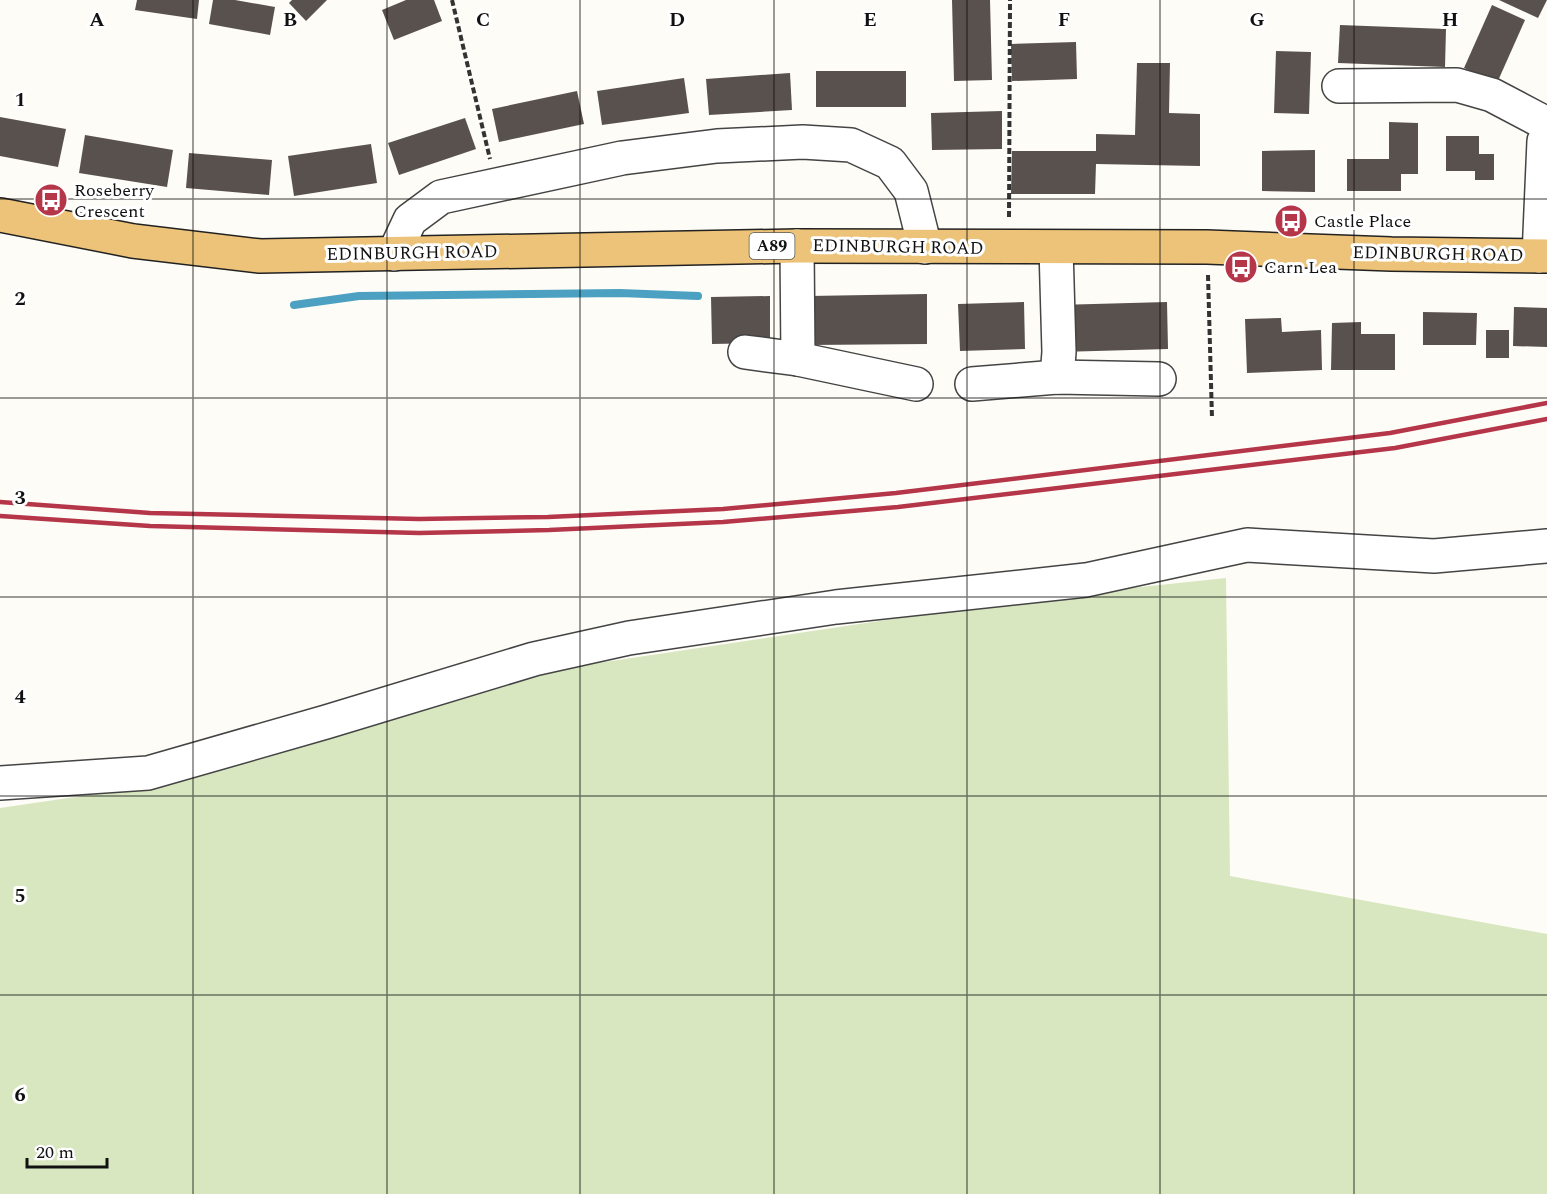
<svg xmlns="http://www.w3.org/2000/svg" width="1547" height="1194" viewBox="0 0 1547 1194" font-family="Spectral,serif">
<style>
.green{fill:#d9e7c1}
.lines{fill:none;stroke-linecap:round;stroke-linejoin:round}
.stream{stroke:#4ca0c2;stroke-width:8}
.building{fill:#59514e}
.minor-casing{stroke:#444;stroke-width:36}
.major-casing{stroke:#222;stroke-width:36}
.path{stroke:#333;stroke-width:4;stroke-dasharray:6 3;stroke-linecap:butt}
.minor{stroke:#fff;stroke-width:33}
.major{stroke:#ecc378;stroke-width:33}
.rail{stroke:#b53549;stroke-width:4.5}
.grid{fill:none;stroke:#111;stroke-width:1.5;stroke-opacity:0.55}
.labels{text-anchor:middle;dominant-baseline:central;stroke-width:6;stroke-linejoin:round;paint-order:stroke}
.shield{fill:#fff;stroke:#585858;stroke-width:1.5}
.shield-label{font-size:16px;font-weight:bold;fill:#111}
.poi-label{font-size:18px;fill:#111;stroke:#fff;text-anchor:start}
.street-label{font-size:18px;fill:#111;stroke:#fff}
.grid-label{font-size:20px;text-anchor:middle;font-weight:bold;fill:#111;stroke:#fff;stroke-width:6;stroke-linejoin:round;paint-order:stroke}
</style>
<rect width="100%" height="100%" fill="#fefcf6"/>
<polygon class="green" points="1226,578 1230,876 1547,934 1547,1194 0,1194 0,808 184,781 551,670 1027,599"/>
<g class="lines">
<polyline class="stream" points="294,305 359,296 620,293 698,296"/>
</g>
<g class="building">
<polygon points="137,0 199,0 197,19 135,10"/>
<polygon points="213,0 235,0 275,7 270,35 209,24"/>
<polygon points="292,0 327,0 306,21 289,3"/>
<polygon points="406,0 434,0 442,21 394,40 382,10"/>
<polygon points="952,0 990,0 992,80 954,81"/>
<polygon points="1499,0 1547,0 1538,18"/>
<polygon points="1492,5 1525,20 1497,83 1464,68"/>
<polygon points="1340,25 1446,29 1445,67 1338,63"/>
<polygon points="1076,42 1077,79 1012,81 1011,44"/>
<polygon points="1276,51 1311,52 1309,114 1274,113"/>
<polygon points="1137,63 1170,63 1169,113 1200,114 1200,166 1096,164 1095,194 1011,194 1012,151 1096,151 1096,134 1135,135"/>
<rect x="816" y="71" width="90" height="36"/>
<polygon points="790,73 792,110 709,115 706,79"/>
<polygon points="684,78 689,113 602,125 597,91"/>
<polygon points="577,91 584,124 499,142 492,109"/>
<polygon points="1002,111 1002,149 932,150 931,113"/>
<polygon points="0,117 66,129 58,167 0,156"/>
<polygon points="465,118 476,149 399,175 388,143"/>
<polygon points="1389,122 1418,123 1418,174 1401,174 1401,191 1347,191 1347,159 1389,159"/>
<polygon points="85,135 173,150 167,187 79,173"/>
<polygon points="1446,136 1479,136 1479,154 1494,154 1494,180 1475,180 1475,171 1446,171"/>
<polygon points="371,144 377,183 294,196 288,156"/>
<polygon points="1315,150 1315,192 1262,191 1262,151"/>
<polygon points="189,153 272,160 269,195 186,188"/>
<polygon points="927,294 927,344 810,345 809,296"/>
<polygon points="770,296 770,343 712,344 711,297"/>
<polygon points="1024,302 1025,349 960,351 958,304"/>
<polygon points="1167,302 1168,349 1059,352 1057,305"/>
<polygon points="1514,307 1547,308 1547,347 1513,346"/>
<polygon points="1423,312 1477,313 1476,345 1423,345"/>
<polygon points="1281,318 1282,332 1321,330 1322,370 1247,373 1245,319"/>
<polygon points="1361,322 1361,334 1395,334 1395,370 1331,370 1332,323"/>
<rect x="1486" y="330" width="23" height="28"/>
</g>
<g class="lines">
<defs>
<g id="minor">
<polyline points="1339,86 1457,85 1492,95 1547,124"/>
<polyline points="797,246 798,359"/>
<polyline points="1056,248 1059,352 1057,377"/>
<polyline points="394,254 410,220 441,197 622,158 717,146 803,142 851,145 890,163 911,191 925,247"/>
<polyline points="1539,256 1544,141 1547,136"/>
<polyline points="745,352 798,359 916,384"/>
<polyline points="972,384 1057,377 1159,379"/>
<polyline points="0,783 148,773 326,722 534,659 629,638 836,607 1086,580 1247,545 1434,556 1547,546"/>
</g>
<polyline id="major" points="0,215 133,241 260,256 797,246 1207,247 1391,254 1547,256"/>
</defs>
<use href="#minor" class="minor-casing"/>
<use href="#major" class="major-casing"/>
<g class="path">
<polyline points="452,0 490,159"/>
<polyline points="1009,217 1010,0"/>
<polyline points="1208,275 1212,418"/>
</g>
<use href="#minor" class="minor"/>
<use href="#major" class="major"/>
<g class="rail">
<polyline points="0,502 150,513 419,519 548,517 723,509 896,493 1390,433 1547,403"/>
<polyline points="0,516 150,526 419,533 549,530 723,522 898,507 1395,448 1547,419"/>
</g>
</g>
<path class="grid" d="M193,0V1194M387,0V1194M580,0V1194M774,0V1194M967,0V1194M1160,0V1194M1354,0V1194M0,199H1547M0,398H1547M0,597H1547M0,796H1547M0,995H1547"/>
<defs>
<symbol id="bus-disc" viewBox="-11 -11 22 22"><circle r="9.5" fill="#b53549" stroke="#fff"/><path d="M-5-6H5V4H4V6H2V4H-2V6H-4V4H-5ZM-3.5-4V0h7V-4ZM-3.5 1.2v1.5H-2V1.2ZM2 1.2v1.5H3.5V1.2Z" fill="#fff"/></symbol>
</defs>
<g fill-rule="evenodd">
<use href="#bus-disc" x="32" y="181" width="38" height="38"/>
<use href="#bus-disc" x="1272" y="202" width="38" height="38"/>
<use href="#bus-disc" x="1222" y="248" width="38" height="38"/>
</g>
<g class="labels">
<rect class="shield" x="749.5" y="233" width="45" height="26" rx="4.5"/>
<g class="shield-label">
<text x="772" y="246">A89</text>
</g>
<g class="poi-label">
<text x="74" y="190">Roseberry<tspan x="74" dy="21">Crescent</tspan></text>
<text x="1314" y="221">Castle Place</text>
<text x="1264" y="267">Carn Lea</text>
</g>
<g class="street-label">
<text transform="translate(898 247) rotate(1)">EDINBURGH ROAD</text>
<text transform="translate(412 253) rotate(-1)">EDINBURGH ROAD</text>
<text transform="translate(1438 254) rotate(1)">EDINBURGH ROAD</text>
</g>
</g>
<g class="grid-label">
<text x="97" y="26">A</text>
<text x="290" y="26">B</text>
<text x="483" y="26">C</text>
<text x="677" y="26">D</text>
<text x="870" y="26">E</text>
<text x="1064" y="26">F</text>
<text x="1257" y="26">G</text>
<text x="1450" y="26">H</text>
<text x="20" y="106">1</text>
<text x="20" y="305">2</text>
<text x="20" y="504">3</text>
<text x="20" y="703">4</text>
<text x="20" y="902">5</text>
<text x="20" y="1101">6</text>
</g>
<path d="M27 1158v9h80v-9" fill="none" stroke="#111111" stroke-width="3"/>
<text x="36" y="1158" font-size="18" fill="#111111" stroke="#ffffff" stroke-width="4.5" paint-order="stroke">20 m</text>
</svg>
